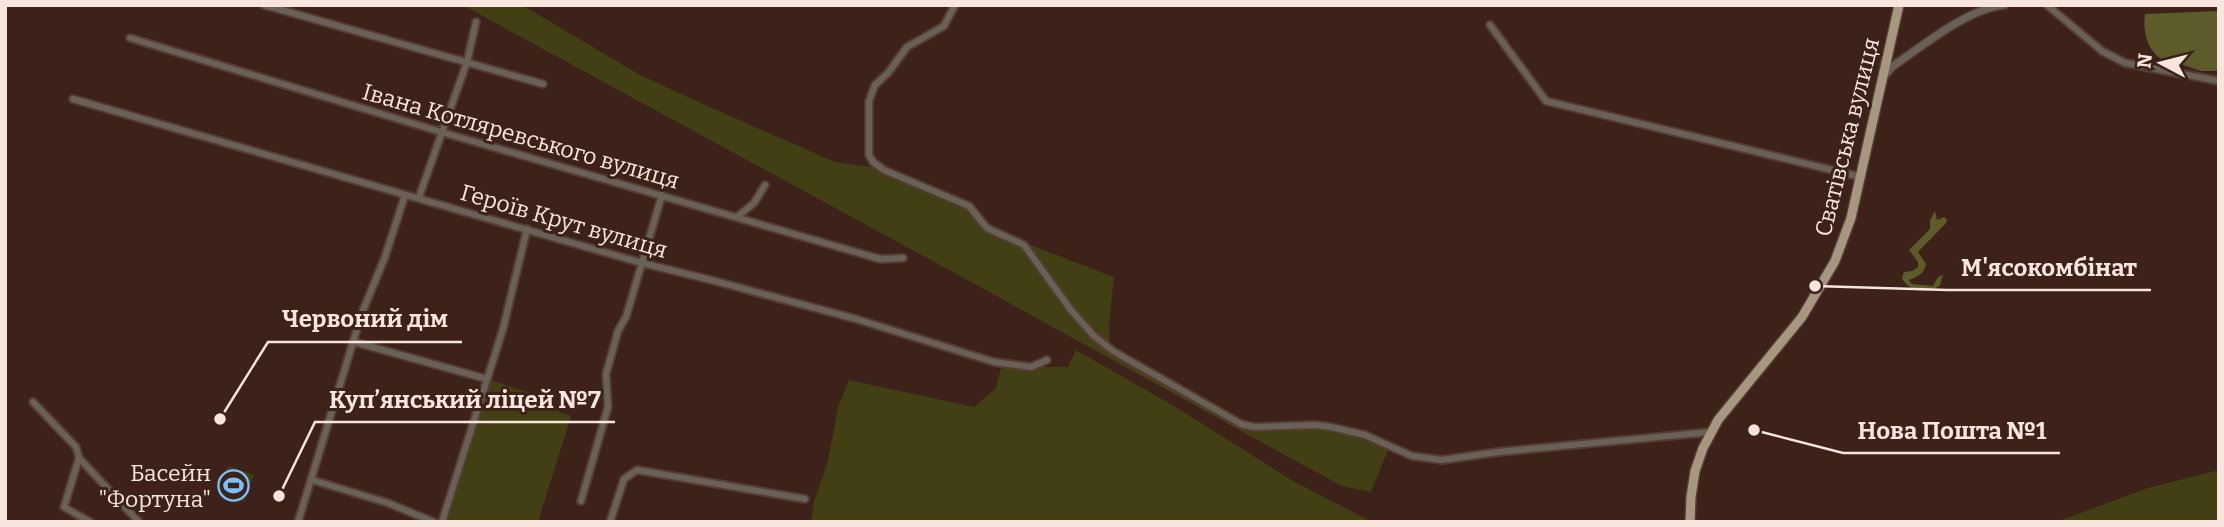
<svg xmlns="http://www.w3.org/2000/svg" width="2224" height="527" viewBox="0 0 2224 527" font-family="Bitter,serif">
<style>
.green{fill:#423f14}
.forest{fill:#5e5b2a}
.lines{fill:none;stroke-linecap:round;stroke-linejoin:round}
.minor-casing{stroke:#563d34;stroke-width:10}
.tertiary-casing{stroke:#563d34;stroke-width:10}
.primary-casing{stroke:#563d34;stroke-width:12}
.minor{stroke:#696156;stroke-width:6}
.tertiary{stroke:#696156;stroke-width:7}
.primary{stroke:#a79680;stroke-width:9}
.labels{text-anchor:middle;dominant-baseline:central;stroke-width:6;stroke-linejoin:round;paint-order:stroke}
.street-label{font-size:23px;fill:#f7e5de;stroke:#3c2218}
.poi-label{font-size:23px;fill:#f7e5de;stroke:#3c2218;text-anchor:end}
.leader{fill:none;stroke:#f7e5de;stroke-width:2.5}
.callout-dot{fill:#f7e5de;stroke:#3c2218;stroke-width:2.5}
.callout-label{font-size:24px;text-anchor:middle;font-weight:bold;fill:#f7e5de;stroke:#3c2218;stroke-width:6;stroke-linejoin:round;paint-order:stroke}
</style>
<rect width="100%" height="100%" fill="#3c2218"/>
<g class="green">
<polygon points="462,5 522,5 640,75 714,109 835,162 878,168 969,206 986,228 1114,277 1109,326 1110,349 1241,424 1315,425 1365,435 1389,447 1371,492 1342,486 1283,454 973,283"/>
<polygon points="1076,350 1174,406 1293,481 1372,522 811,522 814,501 828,461 838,407 849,380 974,407 996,388 1002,363 1031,367 1068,367"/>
<polygon points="487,379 554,401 552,409 571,416 538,522 442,522"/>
<polygon points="228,466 254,475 251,483 248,484 244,502 219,493"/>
<polygon points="2219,470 2219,522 2056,522 2148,488"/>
</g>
<g class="forest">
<path d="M2219,11V71H2201L2183,65L2180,58L2173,64C2150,58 2142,37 2145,14Z"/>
<path d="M1935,211L1937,220L1944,217L1947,219L1946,223L1918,252L1926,264C1924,274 1917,277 1909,280L1912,284L1933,286L1938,277L1943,275L1940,285C1930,295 1908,292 1902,278L1904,272L1912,271L1918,267V262L1909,250L1930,229V220Z"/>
</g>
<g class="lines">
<defs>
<g id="minor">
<polyline points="264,5 543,84"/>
<polyline points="955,5 944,26 907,47 888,73 875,85 869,101 869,155 873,162 884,170 969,206 987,228 1024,245 1071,310 1094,336 1113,351 1241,424 1254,427 1315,425 1331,427 1365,435 1412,456 1442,460 1498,452 1711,432"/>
<polyline points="2047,5 2102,51 2125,63 2219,81"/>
<polyline points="1490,25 1546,101 1861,177"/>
<polyline points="130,38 441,132 880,259 903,258"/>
<polyline points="73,99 642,263 711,280 856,319 994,362 1031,367 1047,360"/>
<polyline points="419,197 467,62 476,22"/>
<polyline points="737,217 754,203 765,185"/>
<polyline points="354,342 487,379"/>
<polyline points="33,402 76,447 79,458 139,522"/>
<polyline points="79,458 64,507 90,522"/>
<polyline points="312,480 388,503 434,522"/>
<polyline points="581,501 608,407 606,374 618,331 626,317 662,195"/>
<polyline points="298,522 362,313 385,257 405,195"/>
<polyline points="442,522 503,329 527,229"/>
<polyline points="610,522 624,479 637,470 805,499"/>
</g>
<path id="tertiary" d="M1884,76L1893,66C1924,45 1967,9 2004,5"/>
<polyline id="primary" points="1690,522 1691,497 1695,471 1703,448 1718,420 1802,317 1835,261 1851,218 1899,5"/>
</defs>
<use href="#minor" class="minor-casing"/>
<use href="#tertiary" class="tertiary-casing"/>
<use href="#primary" class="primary-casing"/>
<use href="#minor" class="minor"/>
<use href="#tertiary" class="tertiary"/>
<use href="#primary" class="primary"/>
</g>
<defs>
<symbol id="stadium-ring" viewBox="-11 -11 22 22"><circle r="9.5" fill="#3c2218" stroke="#79bff8" stroke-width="1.5"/><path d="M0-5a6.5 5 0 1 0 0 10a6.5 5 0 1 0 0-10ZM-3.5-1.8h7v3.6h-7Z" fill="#79bff8"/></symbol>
</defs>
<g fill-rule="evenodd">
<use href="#stadium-ring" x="216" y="468" width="35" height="35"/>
</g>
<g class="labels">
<g class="street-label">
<text transform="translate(521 136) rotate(16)">Івана Котляревського вулиця</text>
<text transform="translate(1847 137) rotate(-76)">Сватівська вулиця</text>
<text transform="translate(564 221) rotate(16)">Героїв Крут вулиця</text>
</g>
<g class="poi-label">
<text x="211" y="473">Басейн<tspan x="211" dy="26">"Фортуна"</tspan></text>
</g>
</g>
<path class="leader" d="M1815 286L1947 290H2151M220 419L268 342H462M279 496L315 422H615M1754 430L1843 453H2060"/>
<g class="callout-dot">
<circle cx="1815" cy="286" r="7"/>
<circle cx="220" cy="419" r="7"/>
<circle cx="279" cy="496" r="7"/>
<circle cx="1754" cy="430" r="7"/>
</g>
<g class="callout-label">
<text x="2049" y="276">М'ясокомбінат</text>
<text x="365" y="327">Червоний дім</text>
<text x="465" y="408">Купʼянський ліцей №7</text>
<text x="1952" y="439">Нова Пошта №1</text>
</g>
<rect width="2224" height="527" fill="none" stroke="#f7e5de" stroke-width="14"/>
<g transform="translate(2161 63) rotate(277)" stroke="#3c2218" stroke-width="5" paint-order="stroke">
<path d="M0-5L12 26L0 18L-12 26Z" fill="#f7e5de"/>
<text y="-10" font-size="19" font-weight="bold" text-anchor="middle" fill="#f7e5de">N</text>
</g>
</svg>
